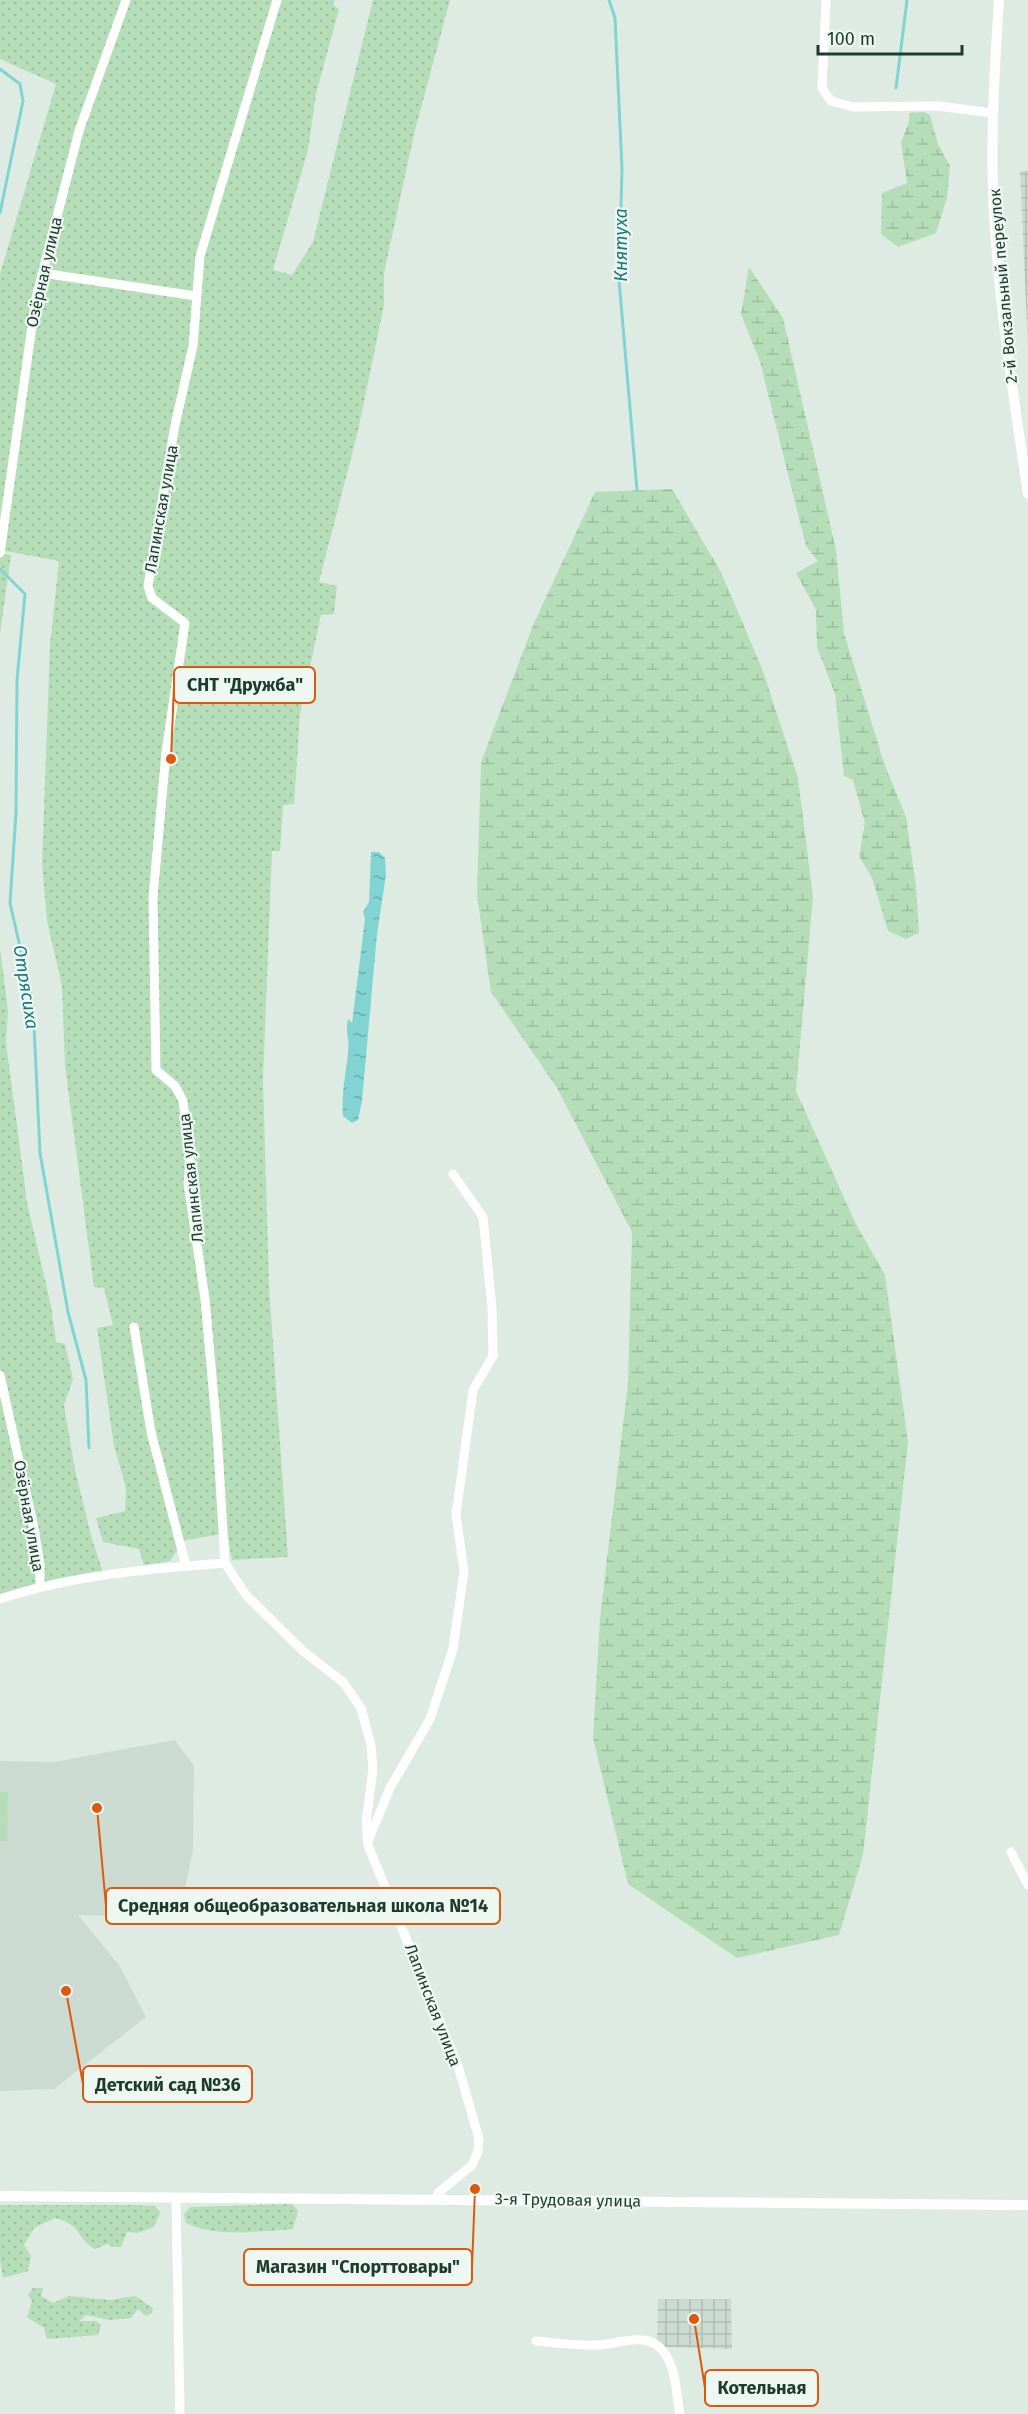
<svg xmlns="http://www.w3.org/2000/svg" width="1028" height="2414" viewBox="0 0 1028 2414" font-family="'Fira Sans',sans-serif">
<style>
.built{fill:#ccdbd1}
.industrial{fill:url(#industrial-grid)}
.grass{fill:url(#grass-dots)}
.wetland{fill:url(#wetland-marsh)}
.pitch{fill:#b5deb8}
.water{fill:url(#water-ripples)}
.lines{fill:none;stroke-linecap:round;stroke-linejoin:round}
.stream{stroke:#81d4d2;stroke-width:3}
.minor{stroke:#fff;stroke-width:9}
.tertiary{stroke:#fff;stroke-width:10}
.labels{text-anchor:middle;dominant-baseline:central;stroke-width:4.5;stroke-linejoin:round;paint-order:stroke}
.street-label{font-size:16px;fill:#1e3b2e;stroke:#eef7f1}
.water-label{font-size:18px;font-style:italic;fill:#157a79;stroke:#eef7f1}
.leader{fill:none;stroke:#de580e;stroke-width:2}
.callout-dot{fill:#de580e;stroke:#eef7f1;stroke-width:2}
.callout{fill:#eef7f1;stroke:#de580e;stroke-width:2}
.callout-label{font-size:18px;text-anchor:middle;font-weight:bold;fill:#1e3b2e}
</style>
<defs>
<pattern id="industrial-grid" width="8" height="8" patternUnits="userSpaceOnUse" patternTransform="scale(1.5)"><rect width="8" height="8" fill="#ccdbd1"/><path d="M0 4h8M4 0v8" fill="none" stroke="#afbdb4"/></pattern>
<pattern id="grass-dots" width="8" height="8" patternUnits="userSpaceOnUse" patternTransform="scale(1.5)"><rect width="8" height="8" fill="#b5deb8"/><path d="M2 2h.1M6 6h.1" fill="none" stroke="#9bbf9e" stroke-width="1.8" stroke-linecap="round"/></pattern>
<pattern id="wetland-marsh" width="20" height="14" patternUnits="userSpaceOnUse" patternTransform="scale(1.5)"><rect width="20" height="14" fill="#b5deb8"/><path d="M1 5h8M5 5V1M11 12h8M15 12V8" fill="none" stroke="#9bbf9e"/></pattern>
<pattern id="water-ripples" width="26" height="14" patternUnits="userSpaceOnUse" patternTransform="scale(1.5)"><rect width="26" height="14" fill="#81d4d2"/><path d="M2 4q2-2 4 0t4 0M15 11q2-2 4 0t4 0" fill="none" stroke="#69adab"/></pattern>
</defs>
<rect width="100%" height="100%" fill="#deebe3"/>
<polygon class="built" points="175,1740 194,1766 193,1850 179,1918 78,1915 119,1965 146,2017 54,2089 0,2091 0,1761 53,1762"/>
<g class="industrial">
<polygon points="1020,171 1028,171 1028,348"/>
<polygon points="658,2299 731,2299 732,2349 664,2347 657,2340"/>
</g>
<g class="grass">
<polygon points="0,0 335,0 333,5 339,9 316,94 308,150 273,270 292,275 313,242 373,0 450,0 415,130 384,273 384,305 358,431 319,582 337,586 334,614 321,615 300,714 294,804 283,805 280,851 272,851 263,1079 269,1286 288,1557 232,1560 227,1533 176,1542 178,1549 170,1561 144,1565 139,1549 103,1542 96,1518 125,1511 126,1488 114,1446 97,1328 113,1325 104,1288 94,1287 65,1066 62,986 47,921 42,863 50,645 59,561 0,550 0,274 56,84 0,59"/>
<polygon points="0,553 11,555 0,634"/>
<polygon points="0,948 8,1010 6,1043 27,1202 51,1306 56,1342 65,1344 73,1379 64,1405 75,1470 92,1539 105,1579 44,1588 0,1603"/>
<path d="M292,2204L298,2211L293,2229C258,2231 218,2238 186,2223L184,2214L190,2207Z"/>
<path d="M0,2205H135L155,2206L160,2213L154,2227L137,2233L127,2232L121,2247H112L107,2244L95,2249C75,2238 83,2225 55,2218L34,2228L24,2245L31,2256L28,2271L3,2278L0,2260Z"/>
<polygon points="33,2288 43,2288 41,2296 53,2303 69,2296 111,2300 135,2296 153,2308 152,2313 146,2316 138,2309 131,2318 109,2320 86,2315 79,2321 96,2321 101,2325 98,2335 47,2339 44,2328 27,2317 32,2301 28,2295"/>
</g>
<g class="wetland">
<polygon points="924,112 930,115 938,144 950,166 947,198 936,233 898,247 881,234 882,193 907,183 901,142 909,122 909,113"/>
<polygon points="749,267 783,318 836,550 844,633 884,763 906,817 916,886 919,933 906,939 888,931 872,878 859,856 865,823 853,780 844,776 835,694 817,647 816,610 796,573 818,561 806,546 760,362 741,314"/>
<polygon points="672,489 721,572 763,671 798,778 813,897 796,1091 856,1224 885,1275 908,1442 863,1855 839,1935 737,1958 628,1884 593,1738 600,1618 628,1383 632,1232 557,1088 491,992 477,895 481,762 534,623 595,492"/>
</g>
<polygon class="pitch" points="0,1792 8,1792 7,1841 0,1841"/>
<path class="water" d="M371,852H379L385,858L386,875L377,934L362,1101L358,1120L352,1123L343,1116C341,1093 346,1075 348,1052C350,1038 345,1035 348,1019L352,1023L365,919L363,912L369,902Z"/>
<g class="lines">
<g class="stream">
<polyline points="609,0 615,18 622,169 619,280 637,490"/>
<polyline points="0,69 20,84 23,101 0,213"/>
<polyline points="896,88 907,0"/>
<polyline points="0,569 25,594 17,680 16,813 10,903 33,1004 40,1153 68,1312 86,1380 89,1448"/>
</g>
<g class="minor">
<polyline points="277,0 200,256 193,346 175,425 148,586 152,598 185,623 166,752 153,897 156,1070 175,1086 183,1101 190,1162 188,1183 205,1299 217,1432 225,1563 246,1595 303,1651 343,1682 361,1708 371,1745 373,1769 366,1823 368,1845 458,2066 479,2139 478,2151 472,2165 438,2193 437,2199"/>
<polyline points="826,0 822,88 831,101 853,107 938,106 992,113"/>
<polyline points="42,273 196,296"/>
<polyline points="0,553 36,298 79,131 126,0"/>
<polyline points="134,1327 151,1432 186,1566"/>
<polyline points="0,1375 34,1528 40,1565 40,1586"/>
<path d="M0,1599C72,1575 149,1569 225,1563"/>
<polyline points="369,1839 390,1788 430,1719 453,1649 464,1571 456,1515 473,1390 493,1356 492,1308 483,1217 453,1174"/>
<polyline points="1011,1852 1028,1885"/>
<polyline points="176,2198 180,2414"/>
<path d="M536,2341C557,2343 577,2346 597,2345C624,2344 652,2327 668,2359C677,2375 676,2397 680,2414"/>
</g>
<g class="tertiary">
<path d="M999,0C995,64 991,127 993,191C997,292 1013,394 1028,494"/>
<polyline points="0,2196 1028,2205"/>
</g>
</g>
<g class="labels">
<g class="street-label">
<text transform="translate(44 272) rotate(-77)">Озёрная улица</text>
<text transform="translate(1003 286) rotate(-95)">2-й Вокзальный переулок</text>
<text transform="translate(161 509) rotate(-80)">Лапинская улица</text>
<text transform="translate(191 1178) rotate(-96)">Лапинская улица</text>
<text transform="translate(29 1516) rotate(80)">Озёрная улица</text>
<text transform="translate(433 2005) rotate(69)">Лапинская улица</text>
<text transform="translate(568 2200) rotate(1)">3-я Трудовая улица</text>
</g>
<g class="water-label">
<text transform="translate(621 245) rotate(-90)">Княтуха</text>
<text transform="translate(26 987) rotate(81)">Отрясиха</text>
</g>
</g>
<path class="leader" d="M171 759L174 685M97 1808L106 1906M66 1991L83 2084M475 2189L472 2267M694 2319L705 2388"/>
<g class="callout-dot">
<circle cx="171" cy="759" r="6"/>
<circle cx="97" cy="1808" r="6"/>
<circle cx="66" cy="1991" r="6"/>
<circle cx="475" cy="2189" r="6"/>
<circle cx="694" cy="2319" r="6"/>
</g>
<g class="callout">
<rect x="174" y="667" width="141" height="36" rx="6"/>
<rect x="106" y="1888" width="394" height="36" rx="6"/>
<rect x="83" y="2066" width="169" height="36" rx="6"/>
<rect x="244" y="2249" width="228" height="36" rx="6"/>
<rect x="705" y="2370" width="113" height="36" rx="6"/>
</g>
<g class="callout-label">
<text x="245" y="691">СНТ "Дружба"</text>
<text x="303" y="1912">Средняя общеобразовательная школа №14</text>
<text x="168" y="2091">Детский сад №36</text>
<text x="358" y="2273">Магазин "Спорттовары"</text>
<text x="762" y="2394">Котельная</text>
</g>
<path d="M818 45v9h144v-9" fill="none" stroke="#1e3b2e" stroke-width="3"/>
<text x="827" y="45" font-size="18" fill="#1e3b2e" stroke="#eef7f1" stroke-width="4.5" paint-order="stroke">100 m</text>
</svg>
